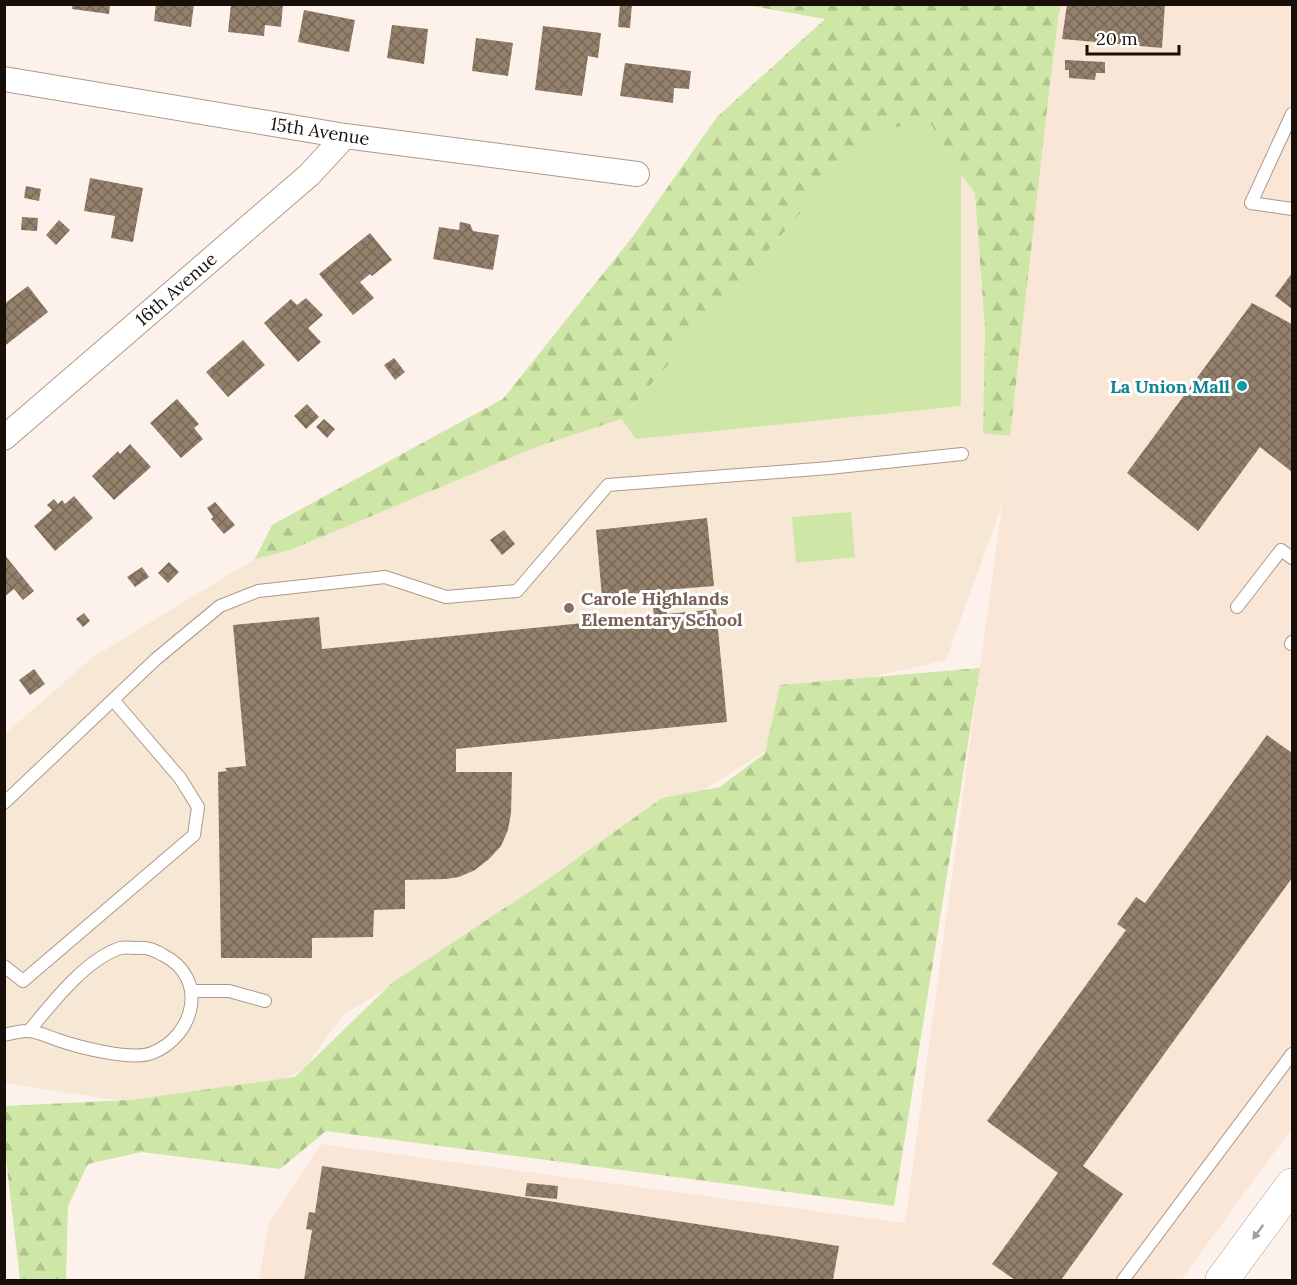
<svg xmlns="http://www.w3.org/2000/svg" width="1297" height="1285" viewBox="0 0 1297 1285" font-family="Lora,serif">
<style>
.commercial{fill:#fae6d7}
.education{fill:#f6e8d5}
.forest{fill:url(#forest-firs)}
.green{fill:#cee7a7}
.building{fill:url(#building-cross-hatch)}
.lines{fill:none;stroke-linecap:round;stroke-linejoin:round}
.lane-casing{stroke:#b09887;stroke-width:14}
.street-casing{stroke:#b09887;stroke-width:26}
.primary-casing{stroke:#b09887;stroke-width:34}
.lane{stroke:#fff;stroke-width:12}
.street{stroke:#fff;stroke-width:24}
.primary{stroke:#fff;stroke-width:33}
.oneway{fill:#a39f9d}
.culture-dot{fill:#0f9aa8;stroke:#fff;stroke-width:2}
.education-dot{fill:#8d6e63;stroke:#fff;stroke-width:2}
.labels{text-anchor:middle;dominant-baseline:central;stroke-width:6;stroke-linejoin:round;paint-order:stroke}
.street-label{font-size:18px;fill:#180f09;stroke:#fff}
.culture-label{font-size:18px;font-weight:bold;fill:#0d838f;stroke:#fff;text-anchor:end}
.education-label{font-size:18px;font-weight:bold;fill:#785e54;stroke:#fff;text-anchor:start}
</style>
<defs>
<pattern id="forest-firs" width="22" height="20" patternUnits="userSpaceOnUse" patternTransform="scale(1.5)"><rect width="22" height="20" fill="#cee7a7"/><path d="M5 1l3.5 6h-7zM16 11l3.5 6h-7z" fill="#b0c58e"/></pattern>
<pattern id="building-cross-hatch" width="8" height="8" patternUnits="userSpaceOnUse" patternTransform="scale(1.5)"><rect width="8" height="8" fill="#93806b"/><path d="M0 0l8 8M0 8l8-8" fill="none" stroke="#776756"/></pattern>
</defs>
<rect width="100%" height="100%" fill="#fdf2eb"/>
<polygon class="commercial" points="1060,5 1292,5 1292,1128 1181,1280 259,1280 268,1225 321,1144 905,1223 1002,505 1050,83"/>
<polygon class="education" points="1046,115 1002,505 946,660 802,693 777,744 342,1016 305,1068 268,1090 201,1113 5,1083 4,735 93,657 255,559 272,525 503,399 634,235 717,117"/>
<g class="forest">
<polygon points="747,5 1060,5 1050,83 1010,436 983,433 985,328 975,193 961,174 927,118 868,136 621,419 539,446 290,550 255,559 272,525 503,399 634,235 717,117 825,19"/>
<polygon points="980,668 894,1206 326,1131 280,1169 141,1152 88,1164 68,1206 66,1280 20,1280 5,1150 5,1106 130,1100 295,1077 392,983 547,880 662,798 720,787 765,753 780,685"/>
</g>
<g class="green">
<polygon points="927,118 961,174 961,406 636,439 621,419 868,136"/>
<polygon points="851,512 855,557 796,563 792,517"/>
</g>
<g class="building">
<polygon points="73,4 110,4 109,14 72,9"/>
<polygon points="156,4 194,4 191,27 154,21"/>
<polygon points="231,4 283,4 281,27 265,25 264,36 228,32"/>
<polygon points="620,4 632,4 630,28 618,27"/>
<polygon points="1067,4 1165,4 1162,48 1062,39"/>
<polygon points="304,10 355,20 349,52 298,42"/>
<polygon points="392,25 428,29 424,64 387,58"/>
<polygon points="543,26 601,33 598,58 588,56 582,96 535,90"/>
<polygon points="476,38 513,43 508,76 472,71"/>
<polygon points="1065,60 1105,62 1105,73 1096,73 1095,80 1069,78 1069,70 1065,70"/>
<polygon points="625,63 691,71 689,89 674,88 673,103 620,96"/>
<polygon points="90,178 143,188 133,242 111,238 115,216 84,211"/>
<polygon points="26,186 41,189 39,201 24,198"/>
<polygon points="22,217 38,218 37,231 21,230"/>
<polygon points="59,220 70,230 56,245 46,235"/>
<polygon points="460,222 470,224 473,231 499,235 493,270 433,259 439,227 459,230"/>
<polygon points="370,233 392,260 372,276 370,274 360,282 374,298 353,315 319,274"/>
<polygon points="1292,273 1292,309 1275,296"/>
<polygon points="28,286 48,312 6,345 4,304"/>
<polygon points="306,298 323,315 308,328 321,342 298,362 264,323 291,299 297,305"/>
<polygon points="1252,303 1292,324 1292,472 1260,447 1198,531 1127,473"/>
<polygon points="243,340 265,365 228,397 206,372"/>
<polygon points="394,358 405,372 395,380 384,365"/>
<polygon points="177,399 199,424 194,428 203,439 181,458 150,423"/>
<polygon points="307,404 319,417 306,429 294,416"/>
<polygon points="324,419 335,429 327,438 316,427"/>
<polygon points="130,444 151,467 114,500 92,476 118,451 120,454"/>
<polygon points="74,496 93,518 55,551 34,526 52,510 47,505 54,499 58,504 62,500 65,504"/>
<polygon points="215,502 235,525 224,534 211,519 213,517 207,508"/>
<polygon points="707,518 714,586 665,590 667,614 716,609 727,722 456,749 456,772 512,772 511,813 508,830 501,846 489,859 475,870 459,877 446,879 405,880 405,909 374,910 373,937 312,938 312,958 221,958 218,772 227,771 225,768 246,766 233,625 319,617 322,649 654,616 651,592 602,597 596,530"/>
<polygon points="504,530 515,544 502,555 490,540"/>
<polygon points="4,554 34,591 23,600 14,589 4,597"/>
<polygon points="169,562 179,572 168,583 158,573"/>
<polygon points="142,567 149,577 135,587 127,577"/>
<polygon points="84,613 90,621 83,627 76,619"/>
<polygon points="34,669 45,684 30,695 19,680"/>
<polygon points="1267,735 1292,753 1292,878 1083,1166 1123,1194 1061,1280 1015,1280 992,1264 1058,1173 987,1121 1126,930 1117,924 1136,897 1145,903"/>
<polygon points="322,1166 839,1246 833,1280 304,1280 312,1230 306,1229 309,1212 315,1213"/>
<polygon points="527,1183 558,1186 557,1199 525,1196"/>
</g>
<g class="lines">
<defs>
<g id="lane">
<polyline points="1292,114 1251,203 1292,209"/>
<polyline points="1237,607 1281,550 1292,558"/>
<polyline points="1291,644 1292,642"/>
<polyline points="4,803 156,659 220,606 258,591 385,577 446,597 517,591 608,485 829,468 962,454"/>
<polyline points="4,966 23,981 194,835 198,807 180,778 114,701"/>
<polyline points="192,991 229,991 265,1001"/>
<path d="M4,1035C12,1033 20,1031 27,1031C37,1031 49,1037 58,1040C78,1047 132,1061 152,1053C195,1036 209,978 163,955C154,950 148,947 138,948C132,948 125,947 120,948C85,960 52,1003 29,1031"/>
<polyline points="1123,1280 1292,1054"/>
</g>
<g id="street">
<polyline points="4,79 345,136 637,174"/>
<polyline points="4,438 309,175 345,136"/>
</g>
<polyline id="primary" points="1222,1280 1292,1185"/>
</defs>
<use href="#lane" class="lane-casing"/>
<use href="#street" class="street-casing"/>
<use href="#primary" class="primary-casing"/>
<use href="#lane" class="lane"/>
<use href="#street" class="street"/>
<use href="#primary" class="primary"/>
</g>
<defs><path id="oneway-solid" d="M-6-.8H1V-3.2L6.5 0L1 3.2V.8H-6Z" transform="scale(1.5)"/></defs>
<use class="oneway" href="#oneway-solid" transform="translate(1258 1232) rotate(126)"/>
<circle class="culture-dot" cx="1242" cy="386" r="6"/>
<circle class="education-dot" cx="569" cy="608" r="6"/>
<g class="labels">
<g class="street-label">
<text transform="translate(320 131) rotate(9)">15th Avenue</text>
<text transform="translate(176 289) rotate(-41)">16th Avenue</text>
</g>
<g class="culture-label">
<text x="1230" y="386">La Union Mall</text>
</g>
<g class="education-label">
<text x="581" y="598">Carole Highlands<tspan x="581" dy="21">Elementary School</tspan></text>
</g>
</g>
<rect width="1297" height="1285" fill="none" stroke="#180f09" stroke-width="12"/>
<path d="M1087 45v9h92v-9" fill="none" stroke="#180f09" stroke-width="3"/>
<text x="1096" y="45" font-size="18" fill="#180f09" stroke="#ffffff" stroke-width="4.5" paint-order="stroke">20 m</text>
</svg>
